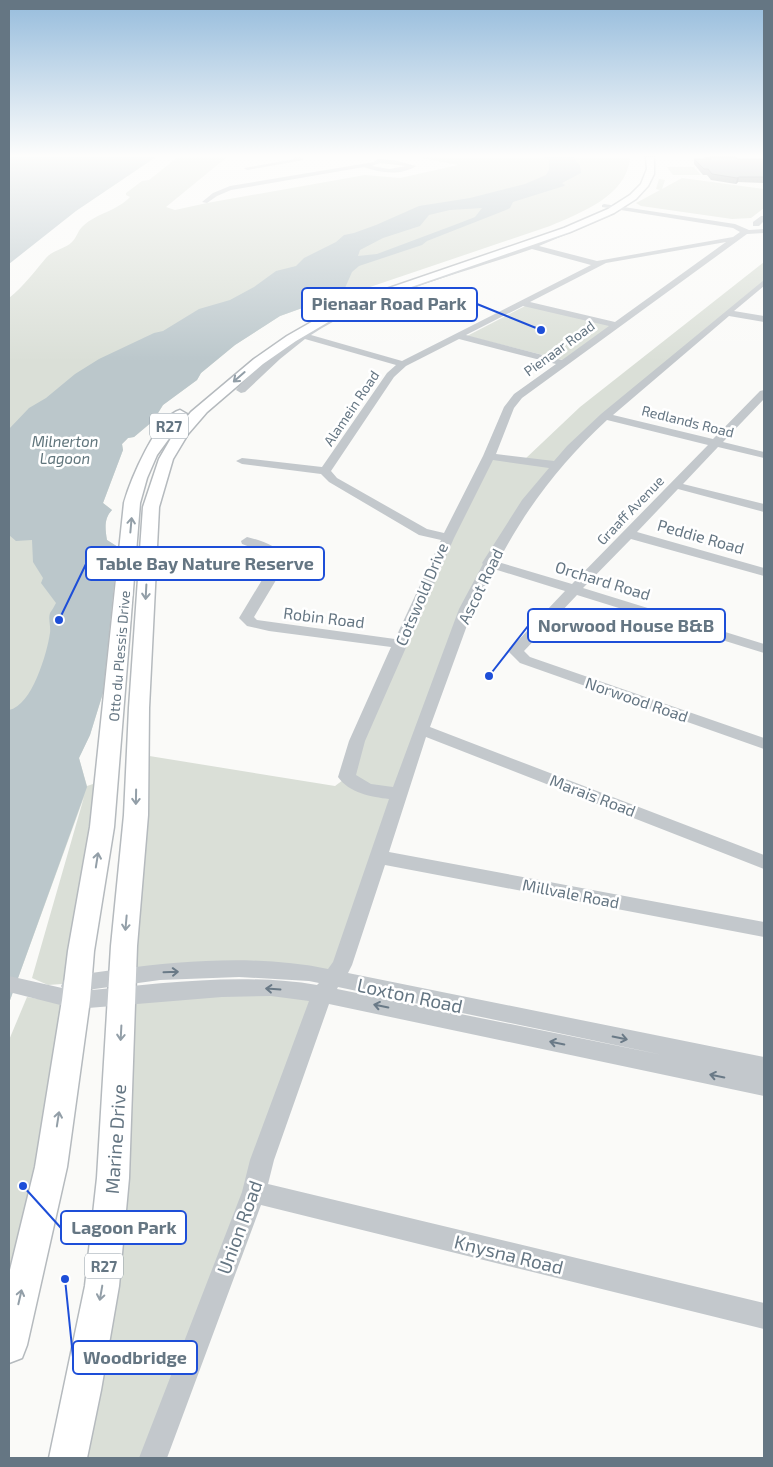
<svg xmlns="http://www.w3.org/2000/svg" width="773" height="1467" viewBox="0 0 773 1467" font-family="'Exo 2',sans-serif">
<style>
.green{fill:#dadfd7}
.water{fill:#bbc7cb;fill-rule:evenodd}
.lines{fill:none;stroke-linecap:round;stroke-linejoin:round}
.major-casing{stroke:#b5babe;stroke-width:3}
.minor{fill:#c3c8cc;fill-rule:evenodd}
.major{fill:#fff;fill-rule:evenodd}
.wall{fill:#929a9f}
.shaded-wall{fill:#777d82}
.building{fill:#aab3b9;stroke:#777d82}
.oneway{stroke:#939fa8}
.oneway2{stroke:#6a7a87}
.labels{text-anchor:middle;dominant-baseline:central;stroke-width:5;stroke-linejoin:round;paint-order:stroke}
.far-street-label{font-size:14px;fill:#657683;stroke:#fff}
.shield{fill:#fff;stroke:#939fa8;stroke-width:1}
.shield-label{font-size:15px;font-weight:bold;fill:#657683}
.far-water-label{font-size:15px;font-style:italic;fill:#60757c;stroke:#fff}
.street-label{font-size:16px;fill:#657683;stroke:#fff}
.near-street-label{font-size:19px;fill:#657683;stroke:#fff}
.leader{fill:none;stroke:#1d4ed8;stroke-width:2}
.callout-dot{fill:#1d4ed8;stroke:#fff;stroke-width:2}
.callout{fill:#fff;stroke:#1d4ed8;stroke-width:2}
.callout-label{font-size:18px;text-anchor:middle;font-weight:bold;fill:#657683}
</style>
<rect width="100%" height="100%" fill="#fafaf8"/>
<g class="green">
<path d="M178,157H227L166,207L175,210L207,203L365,175L400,178L458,165L416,157L630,158C627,196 580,213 550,226L370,287L342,290L331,293L319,302L280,316L235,345L201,373L197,380L163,405L153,421L134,437L128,438L122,444L123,450L103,503L112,510C104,518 105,529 107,540L118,547L103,693L90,735L79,758L87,786L105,780L76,983L48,985L32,978L84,797L9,1003V298C24,286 34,272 46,258C53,250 65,249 72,242C77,237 78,230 83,226C97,213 117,211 130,197L126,195V193L142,181L149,180Z"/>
<polygon points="667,167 694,167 701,175 673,175"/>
<polygon points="682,178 764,189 764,208 751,218 732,219 641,206 636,203 660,190 656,189 659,179 665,180 662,189"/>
<polygon points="764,262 764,282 605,416 571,448 489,563 331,978 309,973 123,977 137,754 335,786 347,777 489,456 524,460 580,407"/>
<polygon points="527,305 612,325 563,360 467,336"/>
<polygon points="322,995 254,1192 153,1458 68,1458 83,1390 122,996"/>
<polygon points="27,997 69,1004 70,1025 9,1332 9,1040"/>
</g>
<g class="water">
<polygon points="9,157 156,157 76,211 9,264"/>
<path d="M542,157H574V159L580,165L581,173L562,183L565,185L564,186L513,202L510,208L506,210L427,241L422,245L359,266L352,272L345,288L330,293L319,302L280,316L235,345L201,373L197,380L163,405L153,421L134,437L128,438L122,444L123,450L103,503L112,510C104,518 105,529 107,540L118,547L103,693L90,735L79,758L87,787L9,1003V710C32,706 47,653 50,633C51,627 48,619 50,613C52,610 54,607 56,603L41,583L43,578L33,562L32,540L16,541L9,535V429L29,408L46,398L75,374L99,359L154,333L163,331L199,309L230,300L254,287L276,271L296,266L304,258L336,242L344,235L354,233L376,225L419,206L470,198L525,184L546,175L549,170V160ZM482,208L475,217L457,224L377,254L358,256L360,250L383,238L420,226L429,215L450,210Z"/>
</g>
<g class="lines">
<defs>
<g id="major">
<polygon points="646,157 654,157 654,174 648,186 636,199 614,213 570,232 368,302 330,321 296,341 263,364 207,412 188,434 173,459 159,507 149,708 148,815 137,946 129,1178 119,1286 101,1390 87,1458 49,1458 85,1286 97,1178 111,946 124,815 129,708 143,507 159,459 174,433 191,412 254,359 287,336 322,316 360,298 564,228 608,209 630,195 641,184 647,169"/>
<path d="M180,410L187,414L157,455L147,478L140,503L114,827L94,951L90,1000L67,1167L27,1345L22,1358L9,1363V1274L35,1167L62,1000L68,951L90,827L124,503C130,481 157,416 180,410Z"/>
</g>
</defs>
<use href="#major" class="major-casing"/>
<g class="minor">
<polygon points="293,157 300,157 304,160 247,170 244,168 295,159"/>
<path d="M377,159L394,160L416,166C401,176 380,173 364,167L231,190L217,196L207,203L202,202L213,193L230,186L374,162ZM380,163L406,166L389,169L372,166Z"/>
<path d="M604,204L735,224L749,230L764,229V233L747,234L522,398L514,408L496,454L554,461L567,446L601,414L764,280V286L734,311L764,316V322L729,316L613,415L713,439L760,391L764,390V399L723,442L764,452V458L718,447L683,484L764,504V512L678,489L637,532L764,568V576L631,539L583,588L764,644V653L577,595L524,651L530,657L764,738V749L520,663L509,652L510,649L565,591L494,569L473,609L430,727L764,855V869L426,737L389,852L764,922V937L385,865L352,965L348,973L764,1057V1096L329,1004L274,1160L268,1184L764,1303V1329L261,1205L167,1458H139L242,1192L250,1160L309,1001L271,996L222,997L76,1009L9,992V976L62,988L61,986L64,980C81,973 101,972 120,969C187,960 261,955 328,969L333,962L389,799C372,797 349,793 338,777L349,741L391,647L269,631L247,626L239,618L274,560L266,553L242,544L241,541L247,537C263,541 278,546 288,560L254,617L257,620L395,639L441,540L419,535L329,482L321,474L242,464L236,461L242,458L322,467L387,373L396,365L305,339L280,359L245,392L241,393L236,390C244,379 256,370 266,361C327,308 396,290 471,265C517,249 561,233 606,214L612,215L539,246L597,261L733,237L740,232L733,228L602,207V205ZM726,242L615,322L530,302L606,263ZM532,249L591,265L402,361L311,335C373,294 461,274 532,249ZM523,306L609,326L562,360L466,335ZM459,339L556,364L514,394L504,407L483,456L444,533L427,529L337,478L331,471L394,377L406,366ZM607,420L708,445L572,584L498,562C528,505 561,463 607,420ZM493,460L549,468L522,500L482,563L483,564L459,609L393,787L371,784L356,775L365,741L454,538ZM239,977L309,981L319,983L317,985C239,972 158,984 80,991L160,980ZM338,987L663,1055L337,989Z"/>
<polygon points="761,216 764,216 764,221 759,226 753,226 753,222"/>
</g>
<use href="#major" class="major"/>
</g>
<polygon class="wall" points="704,157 735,157 738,159 764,159 764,183 738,182 736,184 711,180 707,175 703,175 694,164 694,159 705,159"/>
<polygon class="shaded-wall" points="739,177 738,182 736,184 737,178"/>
<polygon class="building" points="710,157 735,157 738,159 764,159 764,177 739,177 737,178 712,174 708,169 704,169 694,159 711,159"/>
<defs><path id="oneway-shaft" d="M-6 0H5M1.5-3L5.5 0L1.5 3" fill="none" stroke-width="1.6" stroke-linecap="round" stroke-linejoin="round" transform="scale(1.25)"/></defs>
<g class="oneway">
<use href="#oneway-shaft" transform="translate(239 377) rotate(139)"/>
<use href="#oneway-shaft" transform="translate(131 525) rotate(-85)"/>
<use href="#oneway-shaft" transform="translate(146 592) rotate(93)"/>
<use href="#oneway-shaft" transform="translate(136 797) rotate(91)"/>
<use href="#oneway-shaft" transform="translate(97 860) rotate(-81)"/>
<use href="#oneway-shaft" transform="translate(126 923) rotate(95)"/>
<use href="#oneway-shaft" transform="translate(121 1033) rotate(93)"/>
<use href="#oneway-shaft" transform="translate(58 1119) rotate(-81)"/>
<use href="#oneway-shaft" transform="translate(101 1293) rotate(100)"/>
<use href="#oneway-shaft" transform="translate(20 1297) rotate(-77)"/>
</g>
<g class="oneway2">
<use href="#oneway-shaft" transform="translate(171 972) rotate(-2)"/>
<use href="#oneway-shaft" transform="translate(273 989) rotate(-176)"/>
<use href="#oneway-shaft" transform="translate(381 1006) rotate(-168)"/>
<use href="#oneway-shaft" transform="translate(620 1038) rotate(11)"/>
<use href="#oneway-shaft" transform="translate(557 1043) rotate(-168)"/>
<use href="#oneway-shaft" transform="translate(717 1076) rotate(-168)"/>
</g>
<linearGradient id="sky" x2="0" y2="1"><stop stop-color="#96bcdc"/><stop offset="0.43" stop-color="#fdfdfc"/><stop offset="1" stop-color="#fdfdfc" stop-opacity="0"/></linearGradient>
<rect width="773" height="362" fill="url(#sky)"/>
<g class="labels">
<g class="far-street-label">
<text transform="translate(559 348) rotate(-36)">Pienaar Road</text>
<text transform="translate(351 408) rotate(-56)">Alamein Road</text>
<text transform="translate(688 421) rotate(14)">Redlands Road</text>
<text transform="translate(630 510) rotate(-46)">Graaff Avenue</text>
<text transform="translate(119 656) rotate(-85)">Otto du Plessis Drive</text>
</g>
<g class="shield">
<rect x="150" y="413.5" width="38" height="25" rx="4"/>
<rect x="85" y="1253.5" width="38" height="25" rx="4"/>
</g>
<g class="shield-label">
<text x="169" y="426">R27</text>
<text x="104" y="1266">R27</text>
</g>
<g class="far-water-label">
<text x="65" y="441">Milnerton<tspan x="65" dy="17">Lagoon</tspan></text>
</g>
<g class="street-label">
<text transform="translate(701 536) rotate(16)">Peddie Road</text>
<text transform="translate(603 580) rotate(17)">Orchard Road</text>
<text transform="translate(480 586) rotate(-64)">Ascot Road</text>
<text transform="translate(421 594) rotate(-67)">Cotswold Drive</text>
<text transform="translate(324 617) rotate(7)">Robin Road</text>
<text transform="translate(637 699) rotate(19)">Norwood Road</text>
<text transform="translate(593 795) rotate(21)">Marais Road</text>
<text transform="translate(571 893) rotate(11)">Millvale Road</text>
</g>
<g class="near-street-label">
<text transform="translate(410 995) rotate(12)">Loxton Road</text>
<text transform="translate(115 1139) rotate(-86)">Marine Drive</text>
<text transform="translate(239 1227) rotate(-70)">Union Road</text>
<text transform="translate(509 1254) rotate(14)">Knysna Road</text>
</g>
</g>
<path class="leader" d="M541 330L477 304M59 620L86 564M489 676L528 626M23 1186L61 1228M65 1279L73 1357"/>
<g class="callout-dot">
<circle cx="541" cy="330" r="5"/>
<circle cx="59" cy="620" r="5"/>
<circle cx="489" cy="676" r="5"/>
<circle cx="23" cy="1186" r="5"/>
<circle cx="65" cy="1279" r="5"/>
</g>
<g class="callout">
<rect x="302" y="288" width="175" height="33" rx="5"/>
<rect x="86" y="547" width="238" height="33" rx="5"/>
<rect x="528" y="609" width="197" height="33" rx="5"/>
<rect x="61" y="1211" width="125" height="33" rx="5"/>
<rect x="73" y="1341" width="124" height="33" rx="5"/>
</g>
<g class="callout-label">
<text x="389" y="310">Pienaar Road Park</text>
<text x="205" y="570">Table Bay Nature Reserve</text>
<text x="626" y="632">Norwood House B&amp;B</text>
<text x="124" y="1234">Lagoon Park</text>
<text x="135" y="1364">Woodbridge</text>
</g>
<rect width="773" height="1467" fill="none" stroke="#657683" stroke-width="20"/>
</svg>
